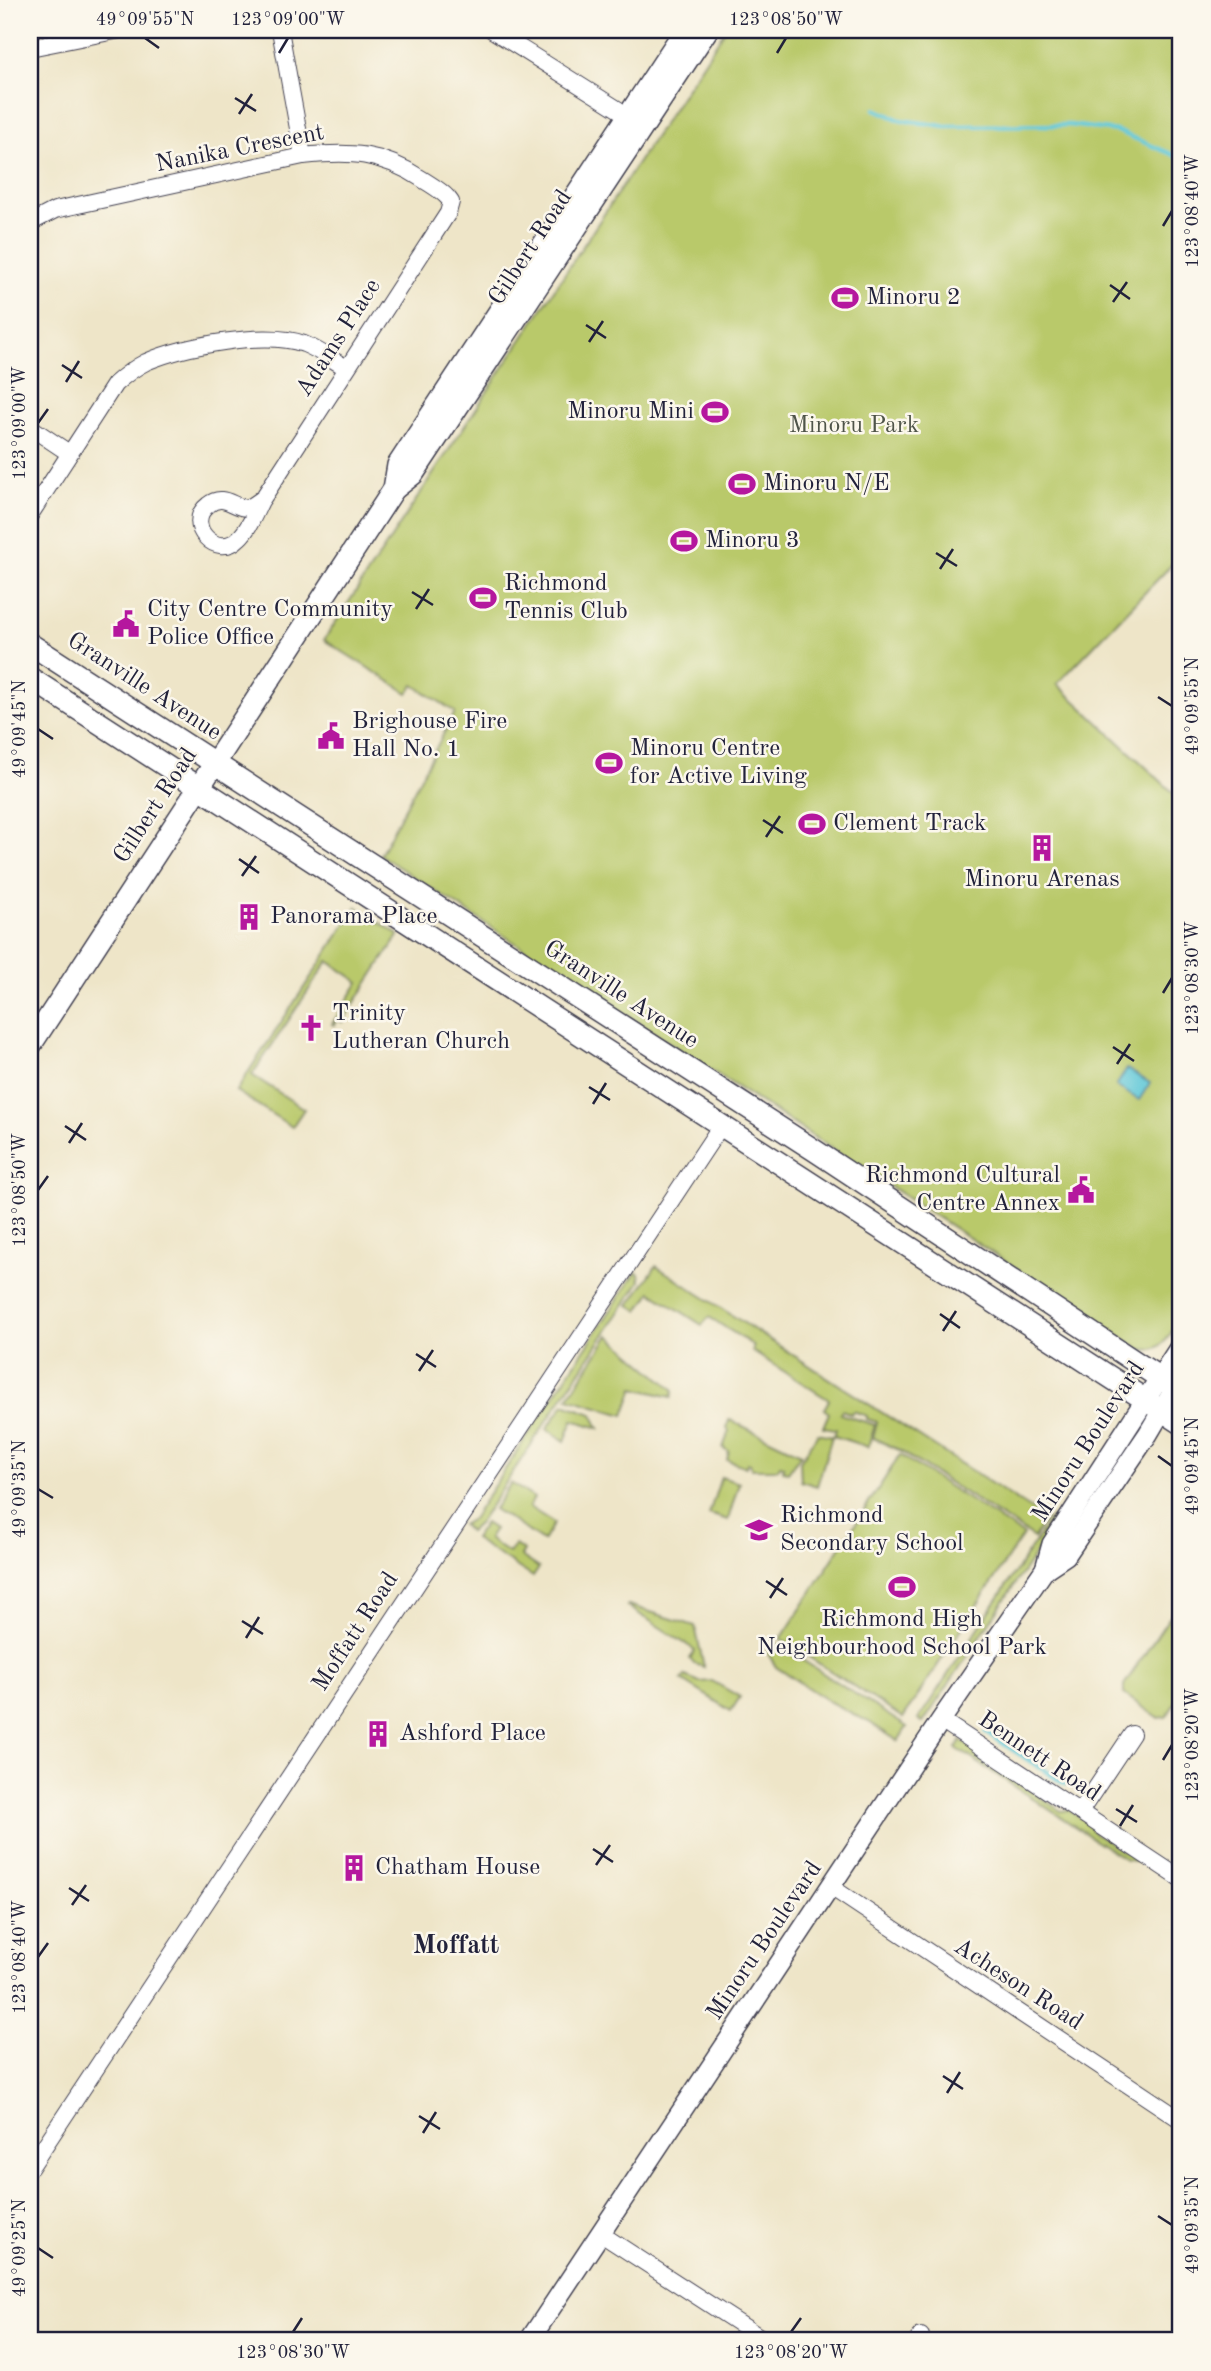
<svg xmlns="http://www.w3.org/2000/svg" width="1211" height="2371" viewBox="0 0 1211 2371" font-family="'Old Standard TT',serif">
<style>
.green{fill:#b9c96b;stroke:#6e7653;stroke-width:2}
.water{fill:#5ec8d8;stroke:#40758a;stroke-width:2}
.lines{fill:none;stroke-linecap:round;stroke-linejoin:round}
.stream{stroke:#5ec8d8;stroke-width:4.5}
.minor-casing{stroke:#413f50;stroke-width:18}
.tertiary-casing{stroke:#413f50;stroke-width:22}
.secondary-casing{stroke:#413f50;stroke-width:24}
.minor{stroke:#fff;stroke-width:16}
.tertiary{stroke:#fff;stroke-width:19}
.secondary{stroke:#fff;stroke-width:21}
.ticks{fill:none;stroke:#22223b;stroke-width:2.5}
.labels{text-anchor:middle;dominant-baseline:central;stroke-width:5;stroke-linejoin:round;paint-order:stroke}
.street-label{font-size:24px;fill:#22223b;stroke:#fbf7ec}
.poi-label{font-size:24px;fill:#22223b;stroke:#fbf7ec;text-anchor:start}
.park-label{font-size:24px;fill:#4f5449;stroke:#fbf7ec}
.neighbourhood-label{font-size:26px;font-weight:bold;fill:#22223b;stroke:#fbf7ec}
.neatline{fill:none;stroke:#22223b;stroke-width:2.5}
.ticks-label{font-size:18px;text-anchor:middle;fill:#22223b}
</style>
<rect width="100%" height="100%" fill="#fbf7ec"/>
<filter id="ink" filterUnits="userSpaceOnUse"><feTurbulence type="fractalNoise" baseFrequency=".0143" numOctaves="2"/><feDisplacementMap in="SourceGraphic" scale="14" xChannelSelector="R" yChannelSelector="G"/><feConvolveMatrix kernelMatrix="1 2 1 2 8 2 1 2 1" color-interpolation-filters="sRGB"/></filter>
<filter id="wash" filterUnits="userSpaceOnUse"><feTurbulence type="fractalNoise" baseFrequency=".00686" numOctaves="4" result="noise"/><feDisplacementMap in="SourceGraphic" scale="28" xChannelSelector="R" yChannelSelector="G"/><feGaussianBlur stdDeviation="1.57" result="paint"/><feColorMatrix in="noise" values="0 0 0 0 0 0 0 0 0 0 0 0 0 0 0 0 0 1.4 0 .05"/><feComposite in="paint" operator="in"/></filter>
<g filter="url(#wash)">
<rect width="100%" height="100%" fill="#eee5c8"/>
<g class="green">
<path d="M725,30H1144L1161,41L1169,30H1181V555L1057,684L1181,800V1316C1171,1333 1163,1354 1140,1349L380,855L455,712L414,685L408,693L324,640Z"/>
<polygon points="357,907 399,935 342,1022 338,1019 334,1025 332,1024 359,982 328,961 252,1075 304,1109 292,1127 236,1091"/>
<polygon points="656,1266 1046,1519 1034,1538 897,1449 873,1438 877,1422 867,1419 867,1416 853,1411 851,1414 842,1410 840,1414 875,1425 868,1447 834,1436 836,1429 823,1427 829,1413 824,1409 829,1400 752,1351 754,1346 709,1317 702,1325 651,1292 639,1311 629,1305"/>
<polygon points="636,1272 639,1274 640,1281 479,1523 469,1532 462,1525 472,1519"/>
<polygon points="609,1335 674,1390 672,1397 634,1388 624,1415 568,1398"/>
<polygon points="564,1404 592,1414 599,1428 573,1420 565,1441 547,1429"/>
<polygon points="729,1420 730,1420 801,1454 788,1472 783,1471 784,1466 780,1465 778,1469 751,1469 751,1464 747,1463 746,1467 727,1460 729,1451 723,1448 729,1431 727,1428"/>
<polygon points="818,1433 832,1436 817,1486 801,1481 800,1461"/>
<polygon points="900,1455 1023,1535 903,1718 781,1639"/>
<polygon points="721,1477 739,1483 728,1520 709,1514"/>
<polygon points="511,1483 534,1498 529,1507 554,1523 543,1541 494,1509"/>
<polygon points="1051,1518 1052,1528 923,1723 918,1720"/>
<polygon points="485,1523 494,1529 488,1539 508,1553 515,1545 524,1551 521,1556 539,1568 533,1577 474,1539"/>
<polygon points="1181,1600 1181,1694 1166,1717 1158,1718 1124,1694 1124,1685"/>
<polygon points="628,1605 695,1626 704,1667 694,1664 690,1659 695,1650 627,1606"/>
<polygon points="768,1642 774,1642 907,1727 898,1741 869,1722 828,1701 776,1667 767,1652"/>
<polygon points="685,1676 700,1682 712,1681 740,1697 731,1711 682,1680"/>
<polygon points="961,1740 975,1749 982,1758 1061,1811 1069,1810 1085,1820 1092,1831 1138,1861 1126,1860 956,1748"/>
</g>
<polygon class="water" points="1127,1069 1150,1083 1139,1100 1116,1086"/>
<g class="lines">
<g class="stream">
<polyline points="875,109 900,120 945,126 1069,125 1117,131 1181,158"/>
<polyline points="986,1732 1065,1784"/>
</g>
</g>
</g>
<g filter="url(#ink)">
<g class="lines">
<defs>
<g id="minor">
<polyline points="280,30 303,156"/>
<polyline points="492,30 635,120"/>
<polyline points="30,48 120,30"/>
<path d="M30,223L55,210L303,156C350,151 381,152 422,179C431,185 441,190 448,198L451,202L448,213L263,498L261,501C255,513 249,529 239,538C217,561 183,524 208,505C225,491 235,511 249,507C254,505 259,501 263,498"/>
<polyline points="30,427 69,453"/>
<path d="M30,515L115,384C125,375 134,368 146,362C183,346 266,330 304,344C319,350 333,360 346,368"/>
<polyline points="941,1720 1181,1879"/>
<polyline points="1080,1812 1132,1734"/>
<polyline points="831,1887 1181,2120"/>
<polyline points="30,2168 722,1124"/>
<polyline points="601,2234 766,2341"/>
<polyline points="917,2341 921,2336"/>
</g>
<g id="tertiary">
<polyline points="1045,1569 1066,1555 1148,1434 1181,1378"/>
<polyline points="529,2341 941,1720 1045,1569 1052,1544 1181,1345"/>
</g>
<g id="secondary">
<polyline points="394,489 398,465 685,30"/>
<polyline points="30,644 814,1150 1181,1392"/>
<polyline points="30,678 1181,1423"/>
<polyline points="30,1046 394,489 413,474 707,30"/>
</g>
</defs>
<use href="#minor" class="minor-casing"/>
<use href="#tertiary" class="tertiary-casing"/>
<use href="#secondary" class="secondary-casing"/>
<use href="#minor" class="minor"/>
<use href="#tertiary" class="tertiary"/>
<use href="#secondary" class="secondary"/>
</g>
</g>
<path class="ticks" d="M145,38L159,48M279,53L288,38M777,53L786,38M235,98L256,111M239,114L252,94M1163,226L1172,211M1110,285L1130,299M1113,302L1127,282M586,325L606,338M589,342L603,321M62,365L82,378M66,382L79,361M38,423L48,409M936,553L957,566M940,569L953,549M412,592L433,605M416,609L429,589M1158,697L1172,706M38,729L53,739M763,820L783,833M766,837L780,816M239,859L259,873M242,876L256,856M1163,993L1172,978M1113,1047L1134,1061M1117,1064L1130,1044M589,1087L610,1100M593,1104L606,1083M65,1126L86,1140M69,1143L82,1123M38,1190L48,1176M940,1314L960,1328M943,1331L956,1311M416,1354L436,1367M419,1371L433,1350M1158,1456L1172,1466M38,1489L53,1498M766,1581L787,1595M770,1598L783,1578M242,1621L263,1634M246,1638L259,1617M1163,1760L1172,1745M1116,1809L1137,1822M1120,1826L1133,1805M593,1849L613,1862M596,1865L610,1845M69,1888L89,1901M72,1905L86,1885M38,1957L48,1943M943,2076L963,2089M947,2093L960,2072M419,2116L440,2129M423,2133L436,2112M1158,2216L1172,2225M38,2248L53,2258M293,2332L302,2318M791,2332L801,2318"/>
<defs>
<symbol id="stadium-bare" viewBox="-9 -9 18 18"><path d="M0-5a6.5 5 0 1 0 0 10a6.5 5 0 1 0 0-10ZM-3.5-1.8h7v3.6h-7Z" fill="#b5179e" stroke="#fbf7ec" stroke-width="2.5" paint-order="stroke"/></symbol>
<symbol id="civic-bare" viewBox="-9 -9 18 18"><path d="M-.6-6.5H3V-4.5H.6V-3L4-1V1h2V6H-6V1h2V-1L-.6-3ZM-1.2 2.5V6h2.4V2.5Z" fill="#b5179e" stroke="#fbf7ec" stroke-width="2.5" paint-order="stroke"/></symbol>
<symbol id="building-bare" viewBox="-9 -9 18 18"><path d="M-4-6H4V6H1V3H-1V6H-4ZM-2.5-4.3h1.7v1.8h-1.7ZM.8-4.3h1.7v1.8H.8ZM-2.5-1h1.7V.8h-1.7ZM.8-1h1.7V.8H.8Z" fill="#b5179e" stroke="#fbf7ec" stroke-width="2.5" paint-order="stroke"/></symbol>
<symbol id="church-bare" viewBox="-9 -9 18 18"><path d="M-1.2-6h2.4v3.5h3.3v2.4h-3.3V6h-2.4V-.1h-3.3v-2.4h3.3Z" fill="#b5179e" stroke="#fbf7ec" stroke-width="2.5" paint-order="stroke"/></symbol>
<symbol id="school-bare" viewBox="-9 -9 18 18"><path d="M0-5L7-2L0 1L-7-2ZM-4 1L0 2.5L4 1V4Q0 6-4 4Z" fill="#b5179e" stroke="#fbf7ec" stroke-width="2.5" paint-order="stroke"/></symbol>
</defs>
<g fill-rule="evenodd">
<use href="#stadium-bare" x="826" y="279" width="38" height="38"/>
<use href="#stadium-bare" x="696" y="393" width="38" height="38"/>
<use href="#stadium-bare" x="723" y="465" width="38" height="38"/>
<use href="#stadium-bare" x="665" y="522" width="38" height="38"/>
<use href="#stadium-bare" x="464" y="579" width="38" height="38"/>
<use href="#civic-bare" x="107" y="605" width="38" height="38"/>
<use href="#civic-bare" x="312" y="717" width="38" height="38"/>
<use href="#stadium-bare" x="590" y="744" width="38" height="38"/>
<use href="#stadium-bare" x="793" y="805" width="38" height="38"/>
<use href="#building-bare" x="1023" y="829" width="38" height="38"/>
<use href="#building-bare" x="230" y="898" width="38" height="38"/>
<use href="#church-bare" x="292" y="1009" width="38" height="38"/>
<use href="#civic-bare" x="1062" y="1171" width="38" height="38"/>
<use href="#school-bare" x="740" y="1511" width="38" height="38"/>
<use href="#stadium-bare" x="883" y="1568" width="38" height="38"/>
<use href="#building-bare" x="359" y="1715" width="38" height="38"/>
<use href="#building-bare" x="335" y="1849" width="38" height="38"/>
</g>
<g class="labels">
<g class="street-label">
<text transform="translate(240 149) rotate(-11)">Nanika Crescent</text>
<text transform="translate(531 248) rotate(-57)">Gilbert Road</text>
<text transform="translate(339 338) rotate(-57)">Adams Place</text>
<text transform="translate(144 687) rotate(33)">Granville Avenue</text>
<text transform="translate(156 806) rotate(-57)">Gilbert Road</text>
<text transform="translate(621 995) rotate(33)">Granville Avenue</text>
<text transform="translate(1089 1442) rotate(-57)">Minoru Boulevard</text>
<text transform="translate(356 1632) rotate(-57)">Moffatt Road</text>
<text transform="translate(1039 1757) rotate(34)">Bennett Road</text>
<text transform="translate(765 1941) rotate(-56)">Minoru Boulevard</text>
<text transform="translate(1018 1985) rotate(33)">Acheson Road</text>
</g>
<g class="poi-label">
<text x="866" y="298">Minoru 2</text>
<text x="694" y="412" text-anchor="end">Minoru Mini</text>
<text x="763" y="484">Minoru N/E</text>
<text x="705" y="541">Minoru 3</text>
<text x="504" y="584">Richmond<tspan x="504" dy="28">Tennis Club</tspan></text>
<text x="147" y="610">City Centre Community<tspan x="147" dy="28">Police Office</tspan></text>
<text x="352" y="722">Brighouse Fire<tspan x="352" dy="28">Hall No. 1</tspan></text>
<text x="630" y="749">Minoru Centre<tspan x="630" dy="28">for Active Living</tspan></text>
<text x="833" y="824">Clement Track</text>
<text x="1042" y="880" text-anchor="middle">Minoru Arenas</text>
<text x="270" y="917">Panorama Place</text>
<text x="332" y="1014">Trinity<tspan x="332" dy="28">Lutheran Church</tspan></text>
<text x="1060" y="1176" text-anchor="end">Richmond Cultural<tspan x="1060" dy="28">Centre Annex</tspan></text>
<text x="780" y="1516">Richmond<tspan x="780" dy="28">Secondary School</tspan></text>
<text x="902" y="1620" text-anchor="middle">Richmond High<tspan x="902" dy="28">Neighbourhood School Park</tspan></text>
<text x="399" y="1734">Ashford Place</text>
<text x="375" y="1868">Chatham House</text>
</g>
<g class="park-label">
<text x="854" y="426">Minoru Park</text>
</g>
<g class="neighbourhood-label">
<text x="456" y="1946">Moffatt</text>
</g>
</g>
<rect width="1211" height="2371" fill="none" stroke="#fbf7ec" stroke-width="77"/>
<rect x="38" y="38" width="1134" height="2294" class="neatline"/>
<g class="ticks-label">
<text x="145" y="25">49°09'55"N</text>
<text x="288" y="25">123°09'00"W</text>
<text x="786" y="25">123°08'50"W</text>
<text transform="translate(1192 211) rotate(-90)" y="6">123°08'40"W</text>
<text transform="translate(19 423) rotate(-90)" y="6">123°09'00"W</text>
<text transform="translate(1192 706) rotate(-90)" y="6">49°09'55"N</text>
<text transform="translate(19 729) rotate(-90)" y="6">49°09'45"N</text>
<text transform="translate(1192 978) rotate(-90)" y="6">123°08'30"W</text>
<text transform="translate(19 1190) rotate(-90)" y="6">123°08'50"W</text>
<text transform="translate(1192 1466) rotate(-90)" y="6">49°09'45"N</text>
<text transform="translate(19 1489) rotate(-90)" y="6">49°09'35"N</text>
<text transform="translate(1192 1745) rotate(-90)" y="6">123°08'20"W</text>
<text transform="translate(19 1957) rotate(-90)" y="6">123°08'40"W</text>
<text transform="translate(1192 2225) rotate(-90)" y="6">49°09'35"N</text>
<text transform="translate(19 2248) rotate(-90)" y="6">49°09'25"N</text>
<text x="293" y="2358">123°08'30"W</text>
<text x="791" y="2358">123°08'20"W</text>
</g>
</svg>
